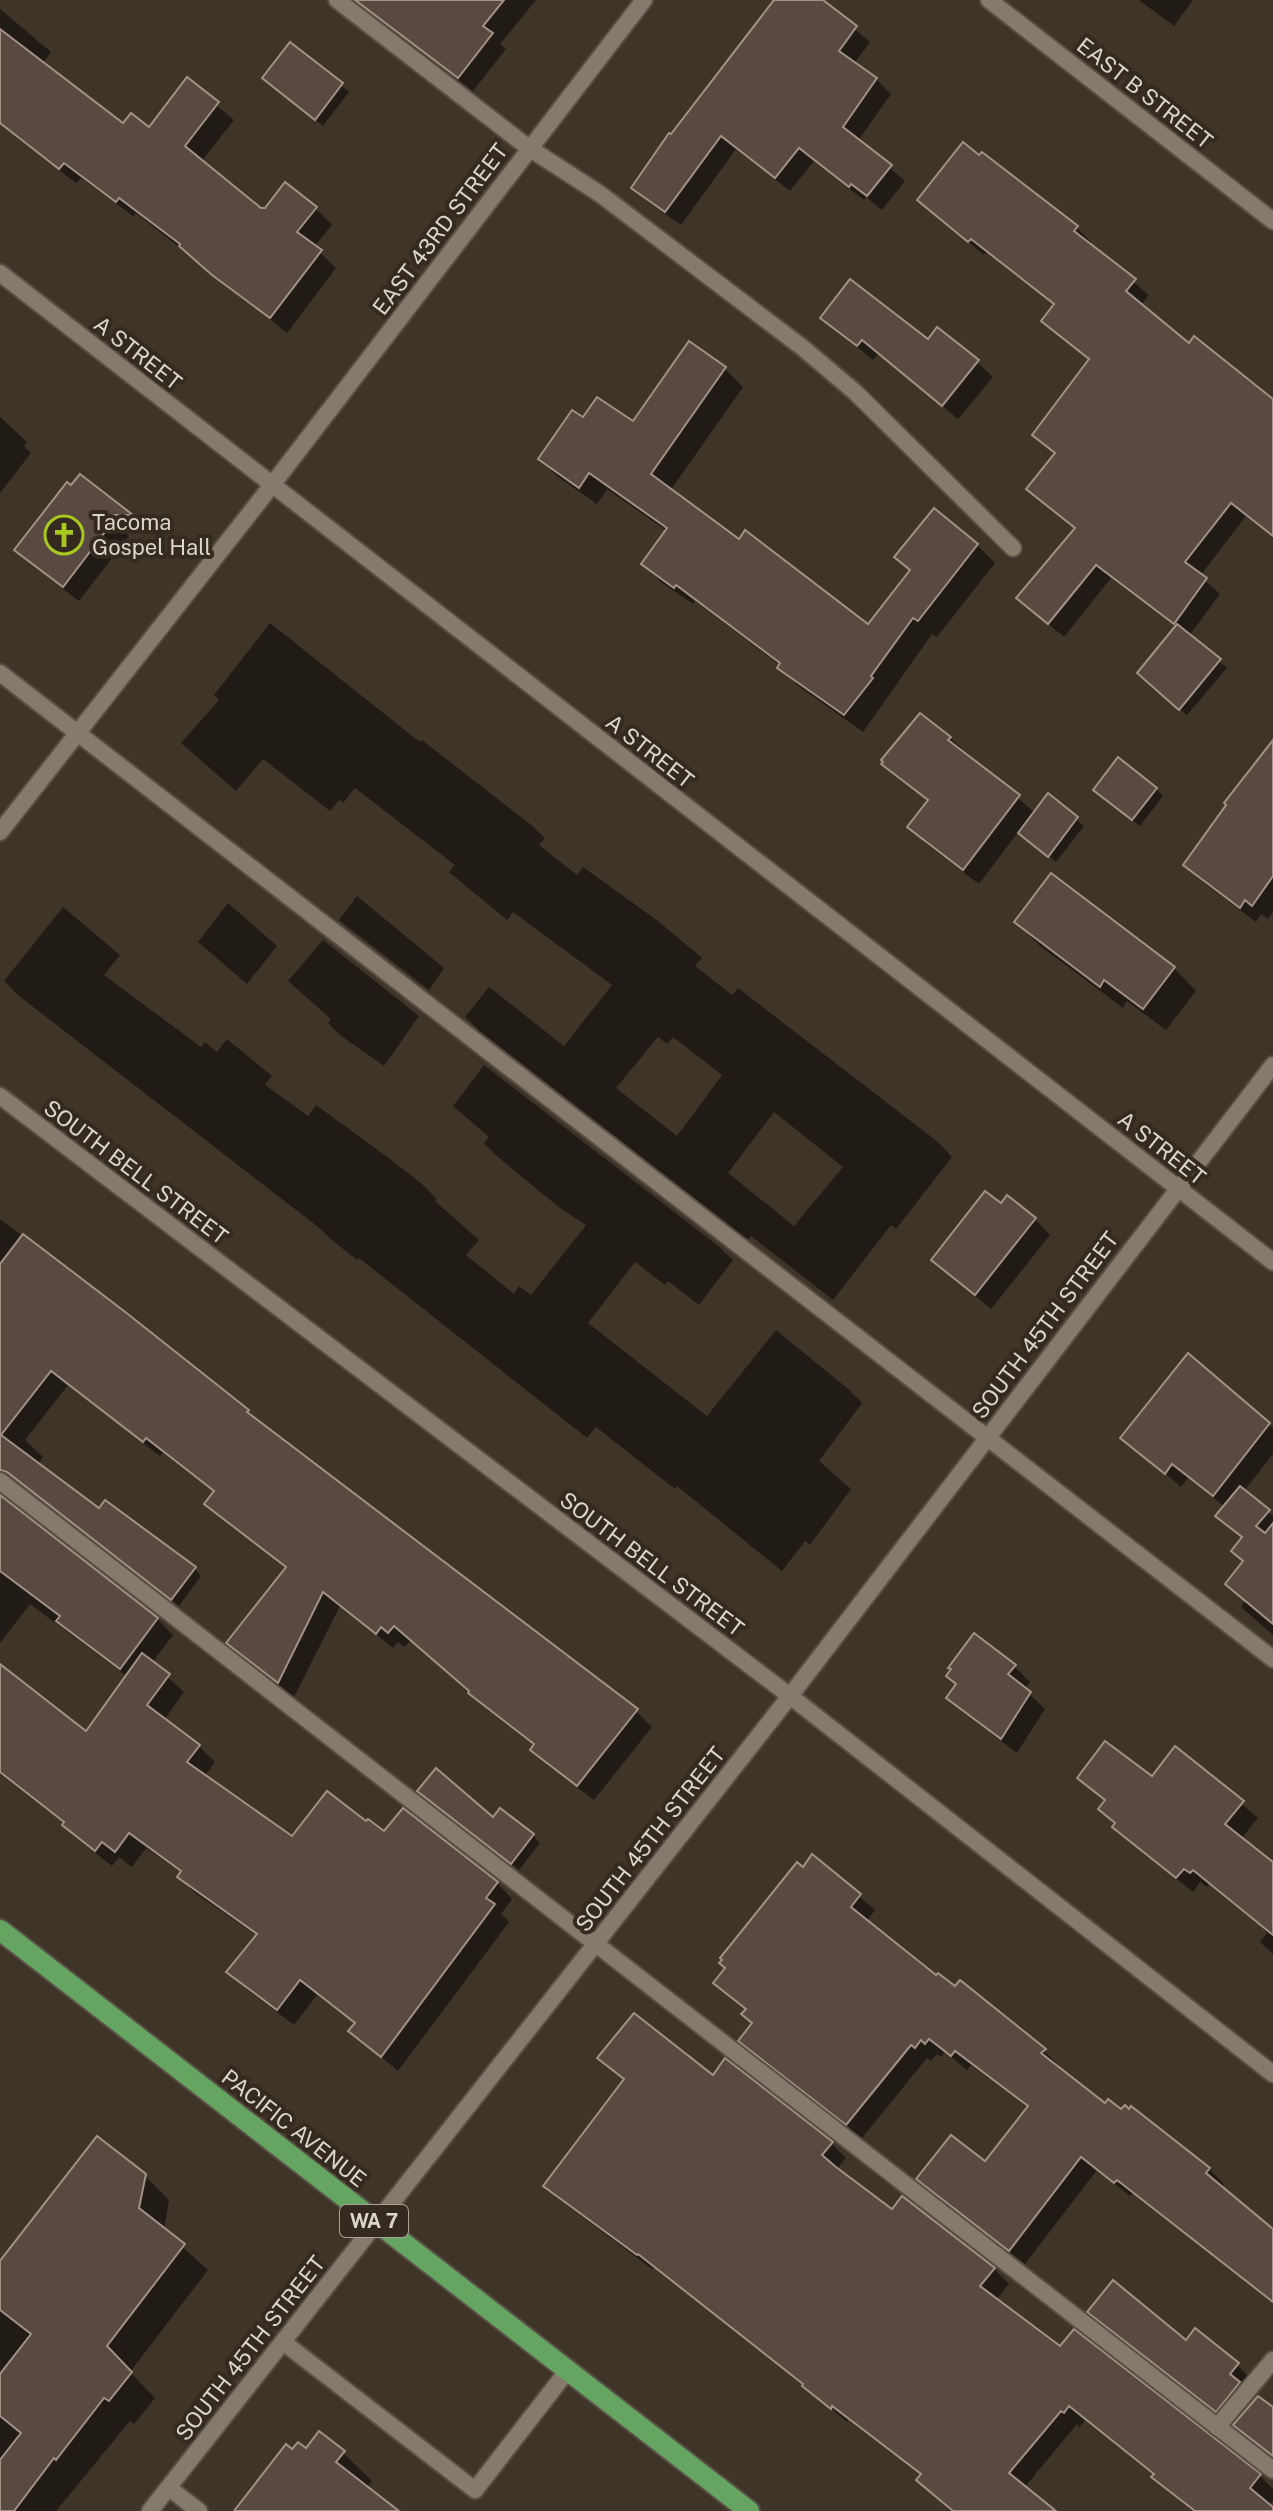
<svg xmlns="http://www.w3.org/2000/svg" width="1273" height="2511" viewBox="0 0 1273 2511" font-family="'Public Sans',sans-serif">
<style>
.shadow{fill:#0007;fill-rule:evenodd}
.building{fill:#584a40;stroke:#a19186;stroke-width:2}
.lines{fill:none;stroke-linecap:round;stroke-linejoin:round}
.service-casing{stroke:#585046;stroke-width:20}
.minor-casing{stroke:#585046;stroke-width:20}
.tertiary-casing{stroke:#585046;stroke-width:20}
.primary-casing{stroke:#585046;stroke-width:24}
.service{stroke:#867a6c;stroke-width:16}
.minor{stroke:#867a6c;stroke-width:16}
.tertiary{stroke:#867a6c;stroke-width:16}
.primary{stroke:#66a561;stroke-width:20}
.labels{text-anchor:middle;dominant-baseline:central;stroke-width:8;stroke-linejoin:round;paint-order:stroke}
.shield{fill:#342a1f;stroke:#a9a299;stroke-width:2}
.shield-label{font-size:20px;font-weight:bold;fill:#dbd5cd}
.street-label{font-size:22px;fill:#dbd5cd;stroke:#342a1f}
.poi-label{font-size:22px;fill:#dbd5cd;stroke:#342a1f;text-anchor:start}
</style>
<rect width="100%" height="100%" fill="#3f3428"/>
<g class="shadow">
<polygon points="358,0 536,0 500,44 506,49 473,91 385,24"/>
<polygon points="777,0 819,0 870,42 854,64 876,79 891,94 858,141 905,181 882,210 866,197 864,200 814,161 790,191 736,149 681,225 648,202 633,188"/>
<polygon points="1139,0 1193,0 1174,26"/>
<polygon points="0,9 51,52 42,64 123,125 150,129 187,80 234,120 201,162 260,210 315,208 332,225 314,247 336,268 287,333 136,213 133,216 81,178 76,183 17,138 1,122"/>
<polygon points="291,44 349,92 323,126 264,78"/>
<polygon points="919,200 1077,228 1091,242 1089,245 1149,295 1141,305 1189,346 1273,402 1273,537 1246,516 1200,576 1220,594 1189,636 1227,668 1187,715 1147,680 1177,628 1111,578 1064,637 1034,612 1076,530 1028,489 1056,455 1034,435 1091,360 1043,320 1055,305 987,252 984,255"/>
<polygon points="822,317 928,342 977,362 993,377 958,419 878,354 873,360"/>
<polygon points="689,344 725,369 743,387 670,491 739,542 868,627 911,571 897,557 977,545 995,563 937,637 932,634 863,732 797,685 781,666 695,601 693,604 661,582 643,564 667,531 607,489 597,504 558,477 540,459 583,420 633,424"/>
<polygon points="0,417 27,442 24,446 31,453 0,493"/>
<polygon points="119,507 134,522 126,533 129,536 79,601 32,565 17,550"/>
<path d="M270,623L420,742L422,740L530,824L545,838L539,845L577,875L583,867L658,921L702,958L695,966L732,995L738,988L938,1142L952,1157L896,1229L891,1225L833,1300L751,1236L748,1240L480,1031L465,1017L489,987L564,1046L612,985L513,912L507,920L449,872L455,865L355,788L343,803L339,800L330,811L263,759L236,791L181,743L219,700L214,695ZM658,1037L667,1044L673,1037L722,1075L677,1136L616,1088ZM774,1112L843,1167L794,1226L728,1173Z"/>
<polygon points="950,738 1035,813 1048,796 1084,826 1056,862 1019,831 979,884 925,843 910,827 929,802 884,764"/>
<polygon points="1273,770 1273,912 1268,919 1261,914 1256,922 1200,880 1185,865"/>
<polygon points="1156,789 1163,796 1140,826 1103,797"/>
<polygon points="357,896 444,968 429,990 339,920"/>
<polygon points="228,903 277,946 247,984 198,942"/>
<polygon points="63,907 120,955 104,975 201,1047 205,1042 217,1052 227,1039 272,1076 265,1085 308,1116 316,1105 386,1156 422,1184 437,1199 435,1201 479,1240 466,1255 514,1294 519,1286 531,1295 586,1225 560,1208 499,1158 484,1143 489,1137 453,1106 484,1065 718,1246 733,1260 699,1305 668,1281 665,1285 635,1262 588,1323 707,1416 776,1330 847,1388 862,1403 819,1461 851,1489 810,1545 805,1541 782,1571 677,1486 675,1489 596,1427 587,1438 359,1258 357,1260 333,1241 317,1226 19,996 4,981"/>
<polygon points="1016,922 1174,968 1196,991 1166,1030 1127,1001 1123,1008 1039,945"/>
<polygon points="323,940 419,1016 384,1066 340,1035 328,1023 331,1019 288,981"/>
<polygon points="1001,1205 1035,1219 1050,1235 991,1309 933,1260"/>
<polygon points="0,1219 123,1313 259,1423 636,1711 652,1727 594,1800 549,1766 533,1750 535,1746 487,1709 411,1640 405,1647 398,1642 393,1648 340,1606 294,1697 245,1659 229,1643 287,1569 223,1519 207,1503 215,1493 163,1453 160,1456 68,1385 25,1440 43,1457 38,1465 99,1510 194,1568 201,1576 179,1606 0,1465"/>
<polygon points="1188,1356 1273,1428 1273,1454 1244,1491 1273,1516 1273,1635 1241,1607 1245,1601 1228,1584 1244,1562 1243,1539 1218,1516 1225,1507 1188,1478 1181,1487 1123,1437"/>
<polygon points="0,1515 157,1619 173,1635 152,1663 184,1692 164,1720 199,1746 215,1762 204,1777 292,1839 366,1824 497,1883 512,1899 501,1914 509,1922 398,2071 351,2031 356,2025 317,1995 294,2025 245,1988 229,1972 257,1936 195,1893 179,1877 182,1873 146,1848 132,1867 119,1857 112,1866 80,1841 65,1824 0,1774 0,1666 86,1733 128,1677 30,1604 0,1643"/>
<polygon points="1014,1666 1030,1682 1024,1689 1045,1709 1017,1753 964,1713 948,1698"/>
<polygon points="1176,1749 1258,1818 1241,1839 1273,1865 1273,1954 1260,1942 1267,1933 1260,1925 1209,1884 1207,1887 1200,1882 1193,1892 1130,1842 1100,1809 1106,1802 1080,1778 1152,1779"/>
<polygon points="427,1798 533,1835 540,1843 519,1870"/>
<polygon points="813,1857 875,1910 866,1922 936,1978 955,1989 960,1983 1044,2051 1059,2065 1057,2068 1105,2106 1209,2169 1224,2184 1221,2188 1273,2230 1273,2303 1133,2193 1130,2196 1097,2170 1025,2264 934,2193 919,2179 985,2164 1029,2108 971,2065 967,2070 945,2052 941,2057 937,2054 931,2061 927,2058 862,2138 756,2055 741,2041 753,2024 747,2011 716,1983"/>
<polygon points="600,2058 713,2078 831,2143 846,2158 836,2170 892,2212 994,2269 1009,2284 996,2300 1060,2349 1074,2332 1263,2479 1273,2489 1273,2501 1269,2506 1273,2511 1193,2511 1169,2492 1154,2477 1155,2476 1085,2420 1080,2427 1077,2424 1024,2488 1053,2511 950,2511 918,2480 922,2476 848,2420 847,2422 805,2386 654,2267 652,2269 561,2201 546,2186 625,2081"/>
<polygon points="144,2175 169,2200 164,2230 208,2270 130,2372 155,2398 134,2424 130,2421 56,2511 0,2511 0,2265"/>
<polygon points="1090,2312 1187,2343 1237,2365 1249,2377 1229,2422"/>
<polygon points="306,2451 343,2453 372,2481 366,2488 396,2511 244,2511 292,2452"/>
</g>
<g class="building">
<polygon points="355,0 504,0 483,26 493,33 458,78"/>
<polygon points="774,0 823,0 857,26 839,51 877,78 843,127 892,165 867,196 851,184 849,187 799,148 775,178 721,136 665,212 631,188 669,133 671,134"/>
<polygon points="0,29 123,123 131,113 149,127 187,77 219,102 185,146 261,208 265,208 285,182 317,207 297,232 322,250 270,318 212,275 179,246 180,244 119,198 116,202 64,163 59,169 0,123"/>
<polygon points="290,42 343,83 315,120 262,78"/>
<polygon points="963,142 979,155 982,152 1078,226 1074,231 1136,279 1126,291 1189,343 1194,336 1273,399 1273,536 1231,503 1185,562 1207,578 1174,624 1096,565 1048,624 1016,598 1075,528 1026,489 1055,453 1032,435 1089,359 1041,321 1054,304 971,239 968,242 917,200"/>
<polygon points="850,279 928,339 937,327 979,360 942,406 862,340 857,346 820,318"/>
<polygon points="689,341 726,367 651,474 739,539 745,530 868,624 910,570 894,557 934,508 978,544 918,621 913,618 871,676 873,678 844,715 777,668 780,663 676,585 674,588 641,564 667,528 589,473 579,488 538,459 572,410 583,417 597,397 633,421"/>
<polygon points="80,474 133,515 113,515 115,519 63,587 14,550 67,482 71,485"/>
<polygon points="1177,624 1221,659 1179,710 1137,673"/>
<polygon points="920,713 951,737 948,740 1020,795 963,870 907,827 928,800 881,764 883,762 881,760"/>
<polygon points="1273,740 1273,876 1252,906 1245,900 1240,908 1183,865 1226,805 1224,803"/>
<polygon points="1118,757 1157,788 1132,820 1093,790"/>
<polygon points="1048,793 1078,817 1048,857 1018,833"/>
<polygon points="1051,873 1175,967 1143,1009 1104,980 1100,987 1014,922"/>
<polygon points="985,1191 1001,1203 1007,1195 1036,1218 975,1295 931,1260"/>
<polygon points="23,1234 124,1311 249,1410 247,1412 638,1709 577,1786 530,1750 534,1744 468,1693 469,1691 394,1626 388,1633 381,1627 376,1634 323,1592 278,1683 226,1643 286,1567 204,1504 214,1491 146,1438 143,1442 51,1371 1,1435 99,1508 105,1500 196,1567 171,1600 7,1472 0,1470 0,1264"/>
<polygon points="1188,1353 1270,1423 1213,1496 1172,1464 1165,1474 1120,1438"/>
<polygon points="1240,1486 1270,1510 1256,1526 1265,1533 1273,1523 1273,1624 1225,1584 1243,1561 1231,1551 1242,1537 1215,1516"/>
<polygon points="0,1495 158,1618 120,1669 56,1621 60,1616 0,1571"/>
<polygon points="974,1633 1016,1665 1008,1674 1031,1692 1001,1739 946,1698 956,1684 946,1676 951,1669 948,1668"/>
<polygon points="142,1653 170,1674 147,1705 200,1745 187,1762 292,1836 327,1791 366,1821 368,1819 384,1831 403,1808 498,1882 486,1898 495,1904 381,2057 348,2031 355,2023 300,1980 277,2010 226,1972 257,1934 177,1877 181,1871 129,1833 115,1852 102,1842 95,1851 62,1825 64,1822 0,1772 0,1664 86,1731"/>
<polygon points="1105,1741 1152,1776 1175,1746 1244,1801 1225,1824 1273,1862 1273,1935 1193,1870 1190,1873 1184,1869 1176,1878 1112,1827 1115,1823 1098,1809 1105,1800 1077,1778"/>
<polygon points="436,1768 493,1817 500,1808 534,1834 511,1864 417,1791"/>
<polygon points="812,1854 861,1894 851,1907 936,1975 938,1973 955,1986 960,1980 1046,2049 1041,2053 1105,2103 1108,2099 1121,2109 1125,2105 1129,2109 1131,2106 1210,2168 1206,2173 1273,2229 1273,2302 1117,2180 1114,2183 1081,2157 1009,2251 916,2179 951,2135 985,2161 1028,2106 955,2051 951,2056 929,2039 925,2044 921,2040 915,2048 911,2045 846,2125 738,2041 752,2023 741,2014 746,2009 713,1983 725,1968 719,1963 722,1960 720,1958 797,1862 803,1867"/>
<polygon points="634,2013 713,2075 725,2058 833,2142 822,2155 836,2167 892,2209 902,2196 995,2268 980,2286 1060,2346 1074,2329 1261,2474 1250,2488 1273,2507 1273,2511 1195,2511 1151,2477 1154,2474 1069,2406 1064,2413 1061,2411 1009,2473 1056,2511 953,2511 916,2480 921,2474 832,2406 831,2409 802,2386 803,2384 638,2254 637,2255 543,2186 624,2079 597,2058"/>
<polygon points="97,2136 146,2174 139,2208 185,2244 107,2346 132,2372 109,2401 104,2398 56,2460 54,2458 14,2511 0,2511 0,2460 21,2433 0,2416 0,2374 31,2334 0,2310 0,2261"/>
<polygon points="1113,2280 1186,2340 1195,2328 1239,2363 1230,2374 1240,2382 1216,2412 1087,2312"/>
<polygon points="1258,2396 1273,2407 1273,2456 1233,2425"/>
<polygon points="319,2431 345,2451 336,2462 399,2511 234,2511 286,2444 292,2449 298,2442 306,2448"/>
</g>
<g class="lines">
<defs>
<g id="service">
<polyline points="337,0 529,148 600,194 803,348 855,392 1013,548"/>
<polyline points="0,673 1273,1659"/>
<polyline points="0,1481 1273,2470"/>
<polyline points="283,2342 475,2490 568,2370"/>
<polyline points="1217,2427 1273,2360"/>
<polyline points="169,2488 199,2511"/>
</g>
<g id="minor">
<polyline points="989,0 1273,221"/>
<polyline points="0,273 1273,1262"/>
<polyline points="0,1096 790,1696 1273,2074"/>
<polyline points="150,2511 790,1696 1273,1065"/>
</g>
<polyline id="tertiary" points="0,832 272,485 644,0"/>
<polyline id="primary" points="0,1930 749,2511"/>
</defs>
<use href="#service" class="service-casing"/>
<use href="#minor" class="minor-casing"/>
<use href="#tertiary" class="tertiary-casing"/>
<use href="#primary" class="primary-casing"/>
<use href="#service" class="service"/>
<use href="#minor" class="minor"/>
<use href="#tertiary" class="tertiary"/>
<use href="#primary" class="primary"/>
</g>
<defs>
<symbol id="church-ring" viewBox="-11 -11 22 22"><circle r="9.5" fill="#342a1f" stroke="#a7c81f" stroke-width="1.5"/><path d="M-1.2-6h2.4v3.5h3.3v2.4h-3.3V6h-2.4V-.1h-3.3v-2.4h3.3Z" fill="#a7c81f"/></symbol>
</defs>
<g fill-rule="evenodd">
<use href="#church-ring" x="42" y="513" width="44" height="44"/>
</g>
<g class="labels">
<rect class="shield" x="340" y="2205" width="68" height="32" rx="6"/>
<g class="shield-label">
<text x="374" y="2221">WA 7</text>
</g>
<g class="street-label">
<text transform="translate(1145 93) rotate(38)">EAST B STREET</text>
<text transform="translate(440 229) rotate(-53)">EAST 43RD STREET</text>
<text transform="translate(138 353) rotate(38)">A STREET</text>
<text transform="translate(650 751) rotate(38)">A STREET</text>
<text transform="translate(1162 1148) rotate(38)">A STREET</text>
<text transform="translate(136 1172) rotate(37)">SOUTH BELL STREET</text>
<text transform="translate(1045 1325) rotate(-53)">SOUTH 45TH STREET</text>
<text transform="translate(652 1564) rotate(37)">SOUTH BELL STREET</text>
<text transform="translate(650 1839) rotate(-52)">SOUTH 45TH STREET</text>
<text transform="translate(294 2128) rotate(38)">PACIFIC AVENUE</text>
<text transform="translate(250 2348) rotate(-52)">SOUTH 45TH STREET</text>
</g>
<g class="poi-label">
<text x="92" y="522">Tacoma<tspan x="92" dy="25">Gospel Hall</tspan></text>
</g>
</g>
</svg>
